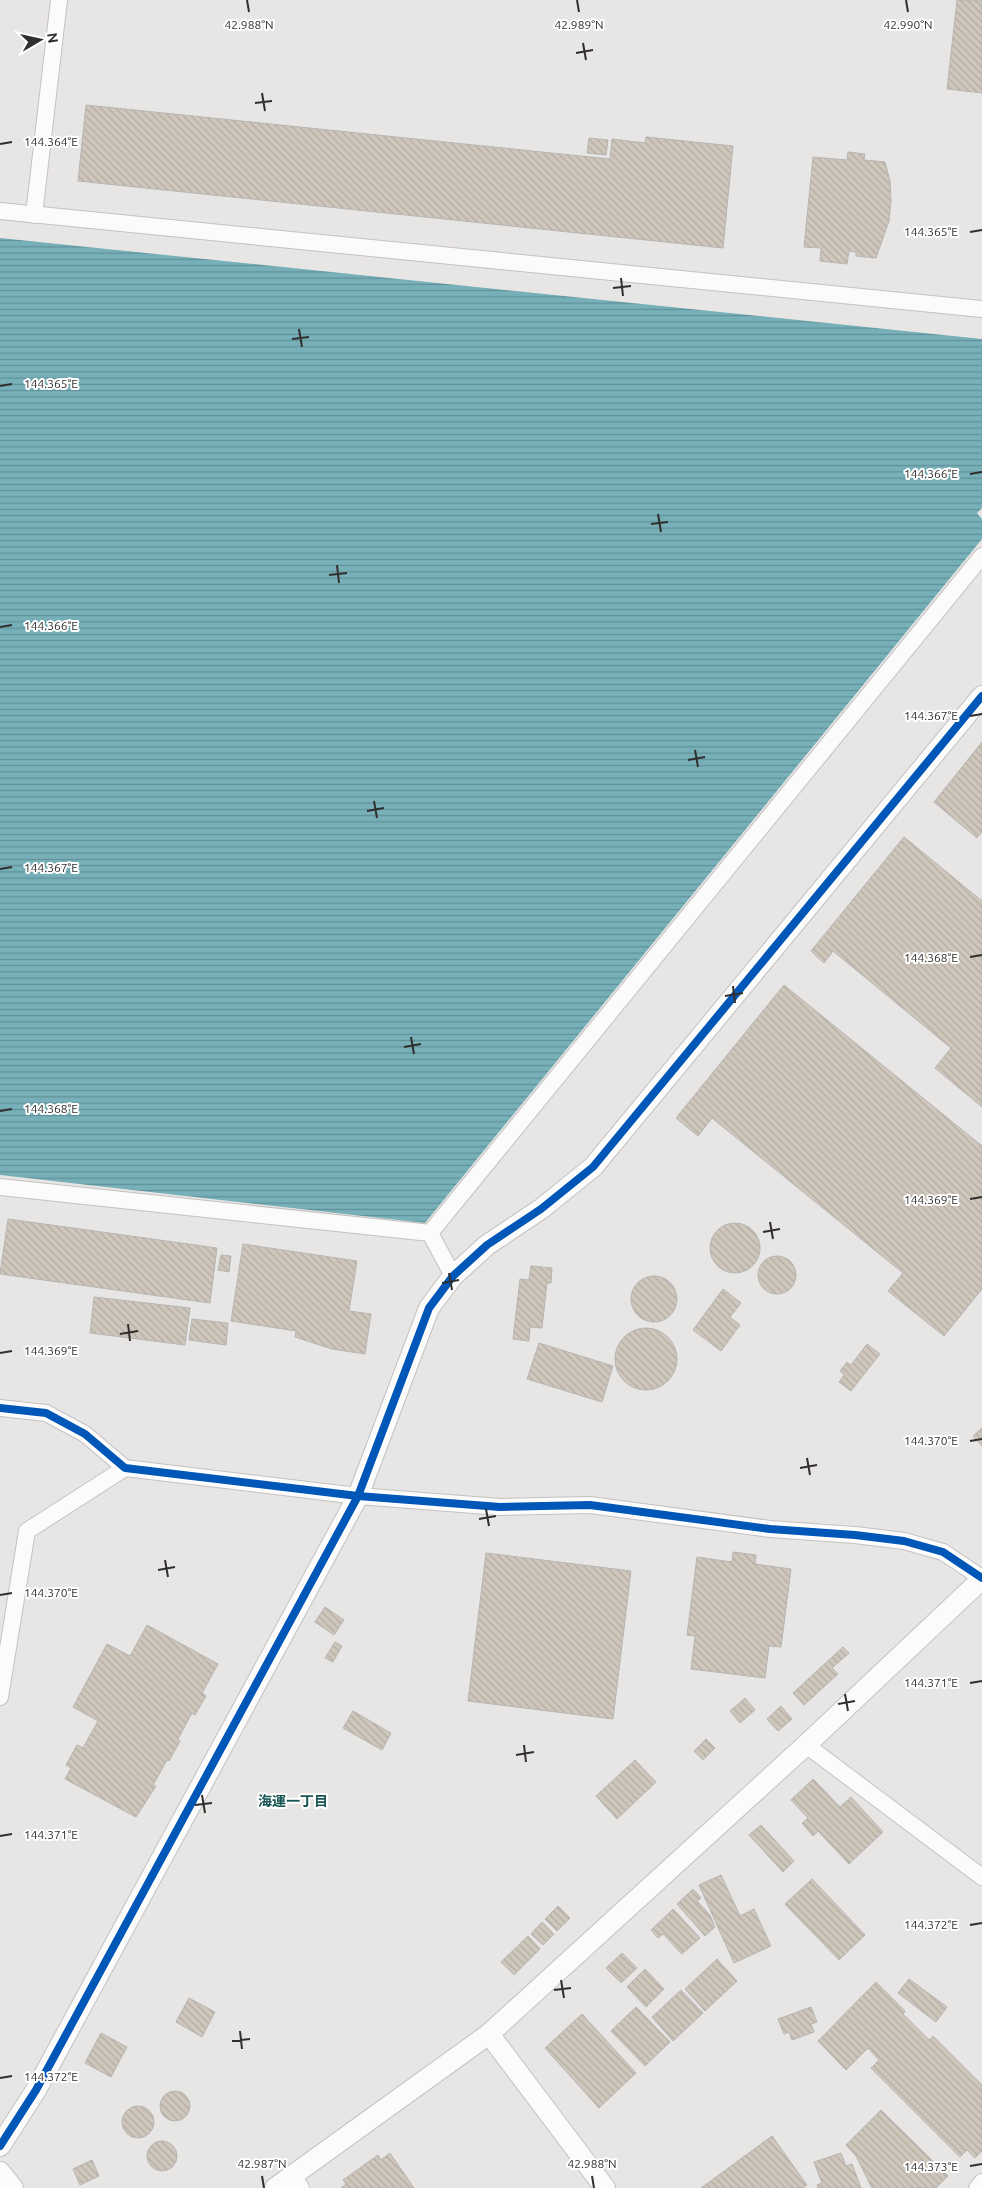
<svg xmlns="http://www.w3.org/2000/svg" width="982" height="2188" viewBox="0 0 982 2188" font-family="Ubuntu,'Noto Sans JP',sans-serif">
<style>
.water{fill:url(#water-rules)}
.building{fill:url(#building-back-hatch);stroke:#b6b5b4}
.lines{fill:none;stroke-linecap:round;stroke-linejoin:round}
.minor-casing{stroke:#c4c2c1;stroke-width:18}
.tertiary-casing{stroke:#c4c2c1;stroke-width:22}
.minor{stroke:#fcfbfb;stroke-width:16}
.tertiary{stroke:#fcfbfb;stroke-width:20}
.cycleway-casing{stroke:#fff;stroke-width:11}
.cycleway{stroke:#0057b8;stroke-width:8}
.ticks{fill:none;stroke:#312f2e;stroke-width:2}
.labels{text-anchor:middle;dominant-baseline:central;stroke-width:4;stroke-linejoin:round;paint-order:stroke}
.neighbourhood-label{font-size:14px;font-weight:bold;fill:#175454;stroke:#fff}
.ticks-label{font-size:12px;text-anchor:middle;fill:#312f2e;stroke:#fff;stroke-width:4;stroke-linejoin:round;paint-order:stroke}
</style>
<defs>
<pattern id="water-rules" width="6" height="5" patternUnits="userSpaceOnUse" patternTransform="scale(1.25)"><rect width="6" height="5" fill="#77b0b9"/><path d="M0 2.5h6" fill="none" stroke="#629097"/></pattern>
<pattern id="building-back-hatch" width="6" height="6" patternUnits="userSpaceOnUse" patternTransform="scale(1.25)"><rect width="6" height="6" fill="#cfc7bc"/><path d="M-1 5l2 2M0 0l6 6M5-1l2 2" fill="none" stroke="#b2aba2"/></pattern>
</defs>
<rect width="100%" height="100%" fill="#e8e6e4"/>
<polygon class="water" points="0,238 982,339 982,508 977,513 982,519 982,539 425,1223 0,1175"/>
<g class="building">
<polygon points="957,0 982,0 982,93 947,89"/>
<polygon points="86,105 610,159 612,139 645,143 646,137 733,146 723,248 78,181"/>
<polygon points="589,138 608,140 606,155 587,153"/>
<polygon points="848,152 865,154 864,160 885,162 890,181 891,201 889,221 876,258 856,256 856,252 849,251 847,264 820,261 821,248 804,247 813,157 847,160"/>
<polygon points="982,742 982,832 977,838 934,802"/>
<polygon points="904,837 982,901 982,1107 935,1068 951,1048 833,951 824,963 811,951"/>
<polygon points="784,985 982,1146 982,1289 944,1336 888,1291 903,1273 712,1118 698,1136 676,1118"/>
<polygon points="8,1219 217,1248 210,1303 0,1274"/>
<circle cx="735" cy="1248" r="25"/>
<polygon points="243,1244 357,1261 349,1311 371,1314 365,1354 332,1349 295,1337 296,1331 231,1321"/>
<polygon points="221,1255 231,1256 229,1272 218,1270"/>
<circle cx="777" cy="1275" r="19"/>
<polygon points="531,1266 552,1268 551,1283 547,1283 542,1328 530,1327 529,1341 513,1339 520,1279 529,1280"/>
<circle cx="654" cy="1299" r="23"/>
<polygon points="723,1289 741,1303 730,1317 740,1325 721,1351 693,1330"/>
<polygon points="94,1297 190,1308 185,1345 90,1333"/>
<polygon points="192,1319 228,1323 226,1345 189,1340"/>
<circle cx="646" cy="1359" r="31"/>
<polygon points="539,1343 613,1366 602,1402 527,1379"/>
<polygon points="867,1344 880,1354 851,1391 839,1382 844,1375 840,1371 847,1362 851,1365"/>
<polygon points="982,1428 982,1446 973,1436"/>
<polygon points="733,1552 756,1555 755,1564 791,1569 781,1647 769,1646 765,1678 691,1669 695,1636 687,1635 697,1557 732,1562"/>
<polygon points="486,1553 631,1571 613,1719 468,1701"/>
<polygon points="325,1607 344,1620 334,1635 315,1622"/>
<polygon points="147,1625 218,1664 202,1693 206,1696 195,1715 192,1713 178,1739 180,1741 169,1761 167,1760 153,1785 156,1786 136,1817 65,1779 71,1768 66,1765 77,1745 83,1748 98,1721 73,1707 107,1644 130,1656"/>
<polygon points="335,1642 342,1646 333,1662 325,1658"/>
<polygon points="843,1647 849,1653 832,1668 838,1674 804,1705 793,1693"/>
<polygon points="745,1698 755,1710 740,1723 730,1711"/>
<polygon points="781,1706 792,1719 778,1731 767,1719"/>
<polygon points="353,1711 391,1733 382,1750 343,1728"/>
<polygon points="706,1739 715,1748 703,1760 694,1751"/>
<polygon points="635,1760 656,1782 617,1819 596,1796"/>
<polygon points="813,1779 840,1807 851,1797 883,1832 849,1864 818,1831 813,1836 802,1823 808,1818 791,1800"/>
<polygon points="761,1825 794,1861 783,1872 749,1835"/>
<polygon points="721,1875 740,1916 754,1909 771,1946 734,1963 699,1885"/>
<polygon points="812,1879 865,1935 839,1960 785,1904"/>
<polygon points="693,1889 701,1898 697,1901 710,1915 715,1927 705,1936 677,1904"/>
<polygon points="558,1906 570,1918 557,1931 545,1919"/>
<polygon points="673,1909 700,1938 682,1954 663,1934 658,1938 651,1930"/>
<polygon points="542,1922 554,1934 543,1945 531,1934"/>
<polygon points="528,1936 540,1949 514,1975 501,1962"/>
<polygon points="622,1953 637,1968 621,1983 606,1968"/>
<polygon points="717,1959 737,1981 705,2011 685,1989"/>
<polygon points="645,1969 664,1989 646,2007 627,1987"/>
<polygon points="909,1979 947,2007 936,2022 898,1993"/>
<polygon points="876,1982 905,2011 903,2014 929,2040 933,2036 982,2085 982,2151 975,2158 967,2150 960,2157 871,2068 879,2060 868,2048 846,2070 818,2041"/>
<polygon points="681,1990 703,2013 673,2041 652,2017"/>
<polygon points="189,1998 215,2012 202,2037 176,2022"/>
<polygon points="636,2007 670,2042 645,2066 611,2031"/>
<polygon points="811,2007 817,2022 811,2024 814,2032 792,2040 789,2032 784,2034 778,2019"/>
<polygon points="582,2014 636,2073 599,2108 545,2048"/>
<polygon points="101,2033 127,2047 111,2077 85,2063"/>
<circle cx="175" cy="2106" r="15"/>
<circle cx="138" cy="2122" r="16"/>
<polygon points="881,2110 948,2176 936,2188 872,2188 856,2156 846,2145"/>
<polygon points="772,2136 807,2185 803,2188 701,2188"/>
<circle cx="162" cy="2156" r="15"/>
<polygon points="390,2153 414,2188 341,2188 346,2184 343,2180 378,2155 381,2160"/>
<polygon points="841,2153 846,2166 852,2164 861,2188 818,2188 817,2185 822,2183 814,2162"/>
<polygon points="92,2160 99,2176 80,2185 73,2169"/>
</g>
<g class="lines">
<defs>
<g id="minor">
<polyline points="0,211 982,309"/>
<polyline points="34,215 59,0"/>
<polyline points="0,1187 430,1233 982,556"/>
<polyline points="430,1233 453,1276"/>
<polyline points="0,1408 46,1413 85,1434 125,1468 358,1496 500,1507 590,1505 770,1529 855,1535 904,1541 943,1552 982,1578"/>
<polyline points="0,1697 27,1531 125,1468"/>
<polyline points="806,1745 982,1877"/>
<polyline points="293,2176 301,2188"/>
<polyline points="977,2188 982,2182"/>
</g>
<g id="tertiary">
<polyline points="489,2034 605,2188"/>
<polyline points="0,2146 36,2090 358,1496 429,1308 453,1276 487,1245 541,1209 593,1167 982,696"/>
<polyline points="0,2172 13,2188"/>
<polyline points="275,2188 489,2034 806,1745 982,1579"/>
</g>
</defs>
<use href="#minor" class="minor-casing"/>
<use href="#tertiary" class="tertiary-casing"/>
<use href="#minor" class="minor"/>
<use href="#tertiary" class="tertiary"/>
<defs>
<g id="cycleway">
<polyline points="0,1408 46,1413 85,1434 125,1468 358,1496 500,1507 590,1505 770,1529 855,1535 904,1541 943,1552 982,1578"/>
<polyline points="0,2146 36,2090 358,1496 429,1308 453,1276 487,1245 541,1209 593,1167 982,696"/>
</g>
</defs>
<use href="#cycleway" class="cycleway-casing"/>
<use href="#cycleway" class="cycleway"/>
</g>
<path class="ticks" d="M247,0L249,12M577,0L579,12M906,0L908,12M583,43L586,60M576,53L593,50M262,93L265,111M255,103L272,101M0,144L12,142M970,232L982,230M621,278L623,296M613,288L631,286M299,329L302,347M292,339L309,337M0,386L12,384M970,474L982,472M658,514L661,532M651,524L668,522M337,565L339,583M329,575L347,573M0,627L12,625M970,716L982,714M695,750L698,767M688,760L705,757M374,801L377,818M367,811L384,808M0,869L12,867M970,957L982,955M733,986L735,1003M725,996L743,993M411,1037L414,1054M404,1047L421,1044M0,1111L12,1109M970,1199L982,1197M770,1222L773,1239M763,1232L780,1229M449,1273L452,1290M442,1283L459,1280M128,1324L130,1341M120,1334L138,1331M0,1353L12,1351M970,1441L982,1439M807,1458L810,1475M800,1468L817,1465M486,1509L489,1526M479,1519L496,1516M165,1560L168,1577M158,1570L175,1567M0,1595L12,1593M970,1683L982,1681M845,1694L848,1711M838,1704L855,1701M524,1745L526,1762M516,1755L534,1752M202,1795L205,1813M195,1805L212,1803M0,1836L12,1834M970,1925L982,1923M561,1980L564,1998M554,1990L571,1988M240,2031L242,2049M232,2041L250,2039M0,2078L12,2076M970,2166L982,2164M262,2176L264,2188M592,2176L594,2188"/>
<g class="labels">
<g class="neighbourhood-label">
<text x="293" y="1801">海運一丁目</text>
</g>
</g>
<g class="ticks-label">
<text x="249" y="29">42.988°N</text>
<text x="579" y="29">42.989°N</text>
<text x="908" y="29">42.990°N</text>
<text x="51" y="146">144.364°E</text>
<text x="931" y="236">144.365°E</text>
<text x="51" y="388">144.365°E</text>
<text x="931" y="478">144.366°E</text>
<text x="51" y="630">144.366°E</text>
<text x="931" y="720">144.367°E</text>
<text x="51" y="872">144.367°E</text>
<text x="931" y="962">144.368°E</text>
<text x="51" y="1113">144.368°E</text>
<text x="931" y="1204">144.369°E</text>
<text x="51" y="1355">144.369°E</text>
<text x="931" y="1445">144.370°E</text>
<text x="51" y="1597">144.370°E</text>
<text x="931" y="1687">144.371°E</text>
<text x="51" y="1839">144.371°E</text>
<text x="931" y="1929">144.372°E</text>
<text x="51" y="2081">144.372°E</text>
<text x="262" y="2168">42.987°N</text>
<text x="592" y="2168">42.988°N</text>
<text x="931" y="2171">144.373°E</text>
</g>
<g transform="translate(40 40) rotate(81)" stroke="#ffffff" stroke-width="4" paint-order="stroke">
<path d="M0-4L9 19L0 12L-9 19Z" fill="#312f2e"/>
<text y="-8" font-size="14" font-weight="bold" text-anchor="middle" fill="#312f2e">N</text>
</g>
</svg>
